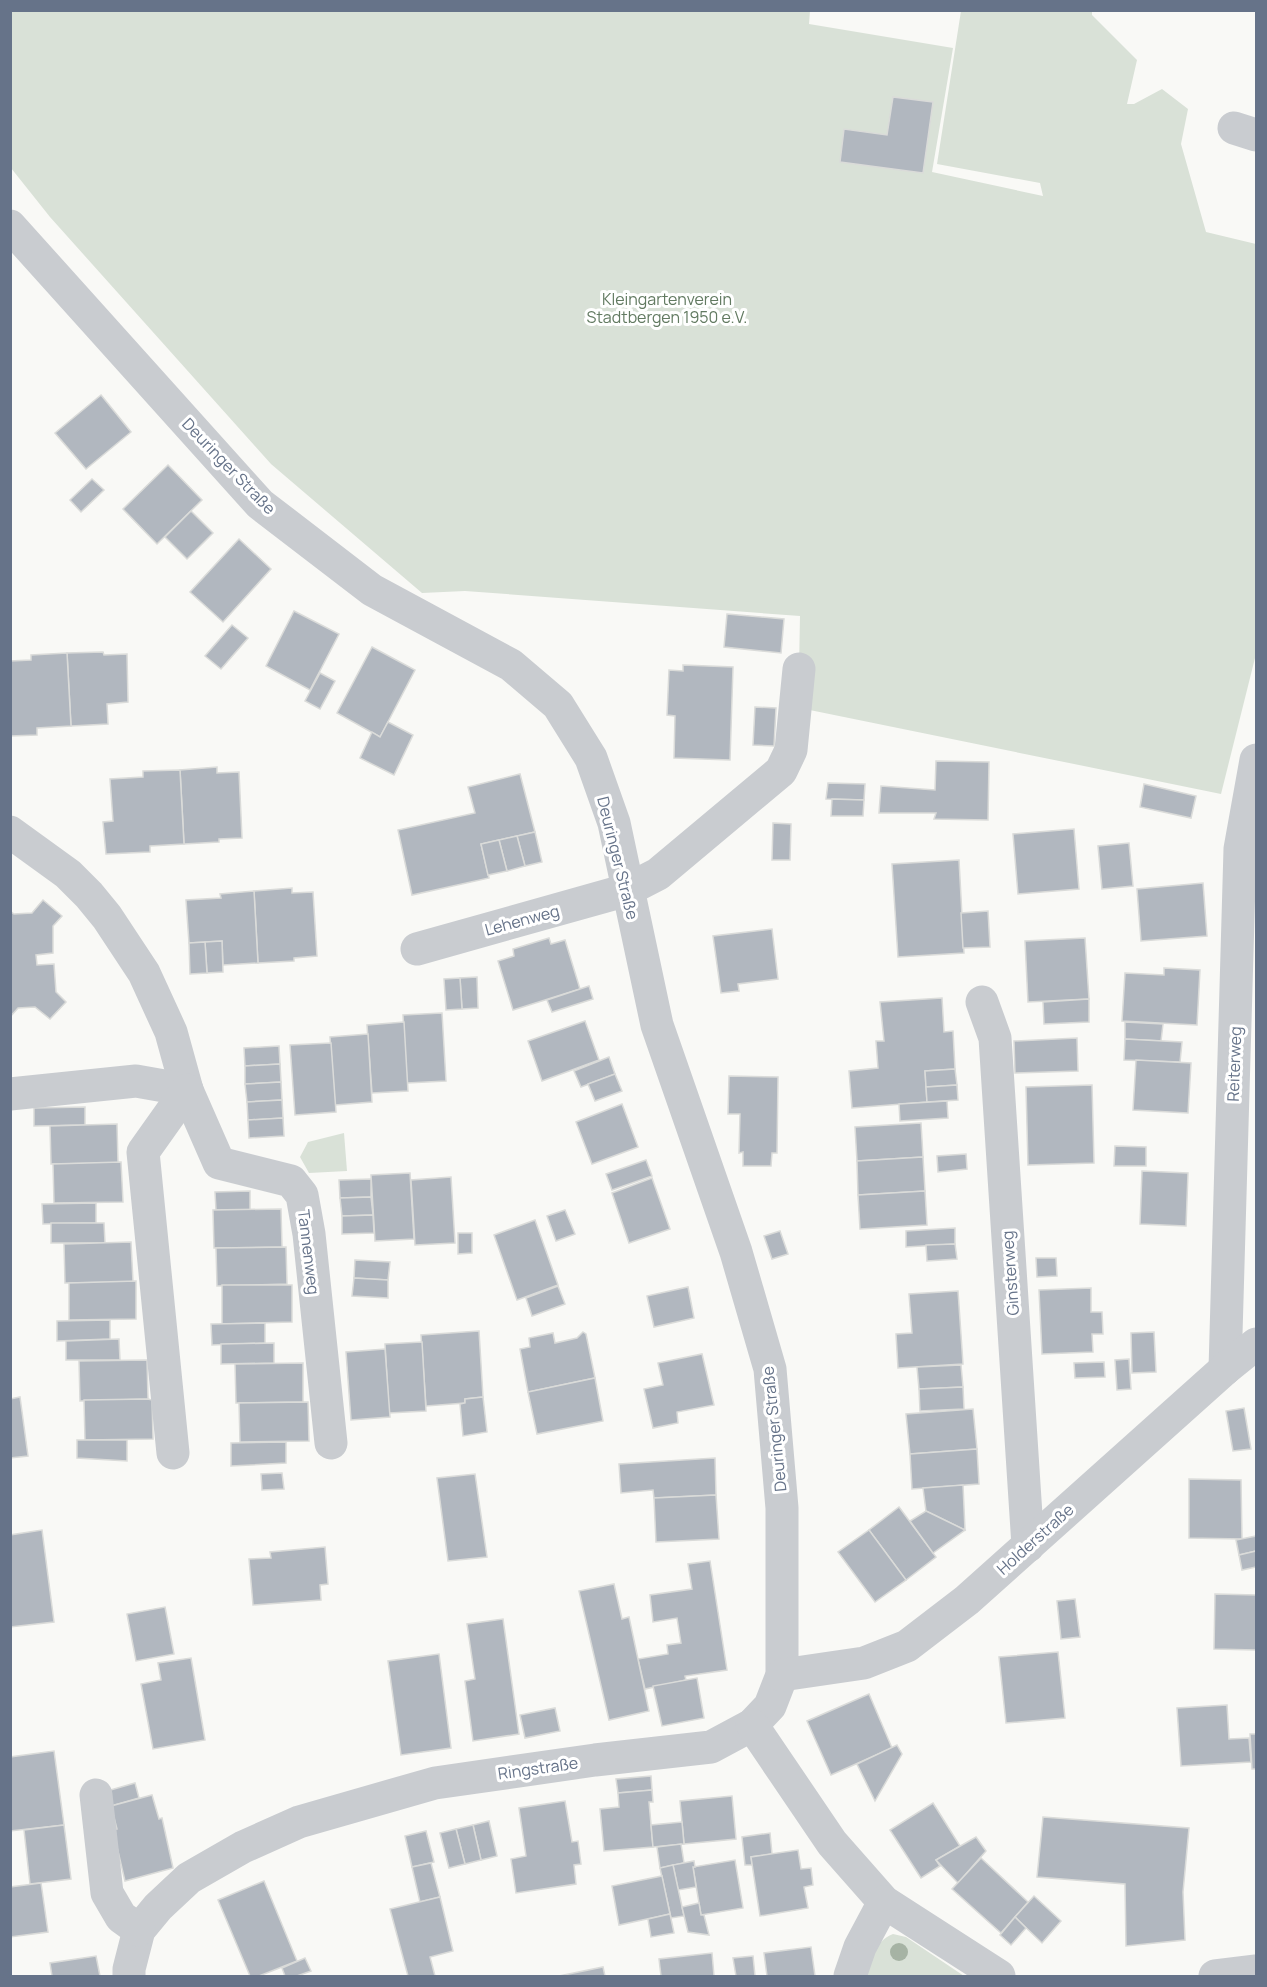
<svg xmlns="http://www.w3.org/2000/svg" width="1267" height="1987" viewBox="0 0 1267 1987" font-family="Manrope,sans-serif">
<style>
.green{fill:#d9e1d7}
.building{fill:#b1b7bf;stroke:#dadbd9;stroke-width:1.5}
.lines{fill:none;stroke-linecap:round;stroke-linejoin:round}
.minor{stroke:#c9ccd0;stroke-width:33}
.tree{fill:#a6b3a4}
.labels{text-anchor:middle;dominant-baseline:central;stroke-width:6;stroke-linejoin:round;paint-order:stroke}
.park-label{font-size:16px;fill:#627a61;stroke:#fff}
.street-label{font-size:16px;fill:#667389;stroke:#fff}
</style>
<rect width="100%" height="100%" fill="#f9f9f6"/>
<g class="green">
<polygon points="10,11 810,11 809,24 953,48 932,172 1043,196 1040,183 937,164 961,11 1092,11 1092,15 1137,60 1127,104 1134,104 1162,89 1188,109 1181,144 1206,232 1256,244 1256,654 1221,794 795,707 799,669 800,616 465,591 422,593 271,464 50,217 11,168"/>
<polygon points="344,1133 347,1171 309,1173 300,1157 308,1142"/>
<path d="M893,1934L906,1937L964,1976H865C872,1958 874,1942 893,1934Z"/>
</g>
<g class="building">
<polygon points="893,97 933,102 923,173 840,162 844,129 887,135"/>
<polygon points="101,395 131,432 86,469 55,433"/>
<polygon points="168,465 202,500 157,544 123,509"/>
<polygon points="92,479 104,490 81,512 70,500"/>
<polygon points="191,511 213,533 187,559 165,537"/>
<polygon points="239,539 271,569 223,622 190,592"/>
<polygon points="294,611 339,634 310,690 266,666"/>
<polygon points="727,614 784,619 781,653 724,647"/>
<polygon points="232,625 248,638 221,669 205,656"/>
<polygon points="372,647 415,670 380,737 337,713"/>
<polygon points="103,652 104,655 127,654 128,702 107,704 108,724 71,726 67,653"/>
<polygon points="67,653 71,726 37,728 37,735 10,736 10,661 31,660 31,655"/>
<polygon points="683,665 733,667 730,760 674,758 675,716 667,715 669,670 683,671"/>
<polygon points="320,673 335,681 320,709 305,701"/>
<polygon points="755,707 776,708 774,746 753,745"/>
<polygon points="388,722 413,735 394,775 360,758 372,732 380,737"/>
<polygon points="936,761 989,762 988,820 934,819 936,813 879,813 881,786 935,790"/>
<polygon points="217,767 217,773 239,772 242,838 219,839 219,842 184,844 180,770"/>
<polygon points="180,770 184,844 150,846 150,852 106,854 103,822 113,821 110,779 143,777 143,771"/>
<polygon points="520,774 535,832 481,844 489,878 412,895 398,830 475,813 468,787"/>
<polygon points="828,783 865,784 864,800 826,799"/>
<polygon points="1144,784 1196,796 1191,818 1140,807"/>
<polygon points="832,799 864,800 863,816 831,816"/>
<polygon points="773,823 791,824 790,860 772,860"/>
<polygon points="1074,829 1079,889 1018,894 1013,834"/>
<polygon points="535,832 542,862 525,866 517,836"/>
<polygon points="517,836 525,866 507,871 499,840"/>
<polygon points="499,840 507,871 488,875 481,844"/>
<polygon points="1129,843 1133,886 1102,889 1098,846"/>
<polygon points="959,860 964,953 898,957 892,864"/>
<polygon points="1203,883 1207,936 1141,941 1137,889"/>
<polygon points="292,888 292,893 313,892 317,956 294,958 294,961 258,963 254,891"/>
<polygon points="254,891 258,963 223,965 222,941 189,943 186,900 221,898 220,894"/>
<polygon points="43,900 62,916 53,926 53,953 36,955 37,965 54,964 56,992 66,1002 50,1019 35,1007 18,1008 10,1017 10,911 14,914 32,913"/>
<polygon points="988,911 990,947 963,948 961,913"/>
<polygon points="772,929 778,979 738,984 739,991 721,993 713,936"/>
<polygon points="549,938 551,944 565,940 580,989 513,1010 498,961 514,956 513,949"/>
<polygon points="1085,938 1089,999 1028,1002 1025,941"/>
<polygon points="222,941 223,972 207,973 205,942"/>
<polygon points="205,942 207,973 190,974 189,943"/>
<polygon points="1164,968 1200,970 1197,1025 1122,1021 1125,973 1164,975"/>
<polygon points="477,977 478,1008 462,1009 460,978"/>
<polygon points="460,978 462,1009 446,1010 444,979"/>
<polygon points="589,986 593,999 552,1012 547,1000"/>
<polygon points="942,998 944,1032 953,1031 955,1069 925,1071 927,1102 852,1108 849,1071 878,1068 876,1041 884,1041 880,1002"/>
<polygon points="1089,999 1089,1022 1044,1024 1043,1002"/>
<polygon points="442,1013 446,1081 407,1083 403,1015"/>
<polygon points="585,1021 599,1060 542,1081 528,1041"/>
<polygon points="404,1022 408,1091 372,1093 367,1025"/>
<polygon points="1125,1022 1163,1024 1161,1041 1125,1039"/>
<polygon points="368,1034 372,1102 335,1105 330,1037"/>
<polygon points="1077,1038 1078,1071 1015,1073 1014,1041"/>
<polygon points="1125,1039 1182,1042 1180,1062 1124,1060"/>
<polygon points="331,1043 336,1112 295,1115 290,1045"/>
<polygon points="279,1046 280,1064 245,1066 244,1048"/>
<polygon points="609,1057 615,1074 581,1087 574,1071"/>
<polygon points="1136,1060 1191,1063 1188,1113 1133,1110"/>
<polygon points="280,1064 281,1082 245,1084 245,1066"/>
<polygon points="955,1069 957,1085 926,1087 925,1071"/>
<polygon points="615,1074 622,1091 595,1101 588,1084"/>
<polygon points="729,1076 778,1077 777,1153 772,1153 771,1166 743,1166 743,1152 739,1153 740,1114 728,1114"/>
<polygon points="281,1082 282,1100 247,1102 245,1084"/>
<polygon points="957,1085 958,1100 927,1102 926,1087"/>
<polygon points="1092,1085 1094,1163 1028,1165 1026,1087"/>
<polygon points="282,1100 283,1118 248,1120 247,1102"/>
<polygon points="947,1101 948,1118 900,1121 899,1104"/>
<polygon points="622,1104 638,1147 592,1164 576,1122"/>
<polygon points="85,1107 85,1125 34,1126 34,1108"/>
<polygon points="283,1118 284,1136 249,1138 248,1120"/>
<polygon points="921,1123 923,1157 857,1161 855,1127"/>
<polygon points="117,1124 118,1163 51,1164 50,1126"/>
<polygon points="1115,1146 1146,1147 1146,1166 1114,1166"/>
<polygon points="966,1154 967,1169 938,1172 937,1156"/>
<polygon points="923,1157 925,1191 858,1195 857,1161"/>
<polygon points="646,1160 652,1176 612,1190 606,1174"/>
<polygon points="121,1162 123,1202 54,1203 53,1164"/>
<polygon points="1142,1171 1188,1173 1186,1226 1140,1224"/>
<polygon points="410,1173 414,1239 375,1241 371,1175"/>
<polygon points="451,1177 455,1243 415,1245 411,1180"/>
<polygon points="652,1178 670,1229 629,1243 612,1193"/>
<polygon points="371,1179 371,1197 340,1198 339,1180"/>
<polygon points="250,1191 250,1210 216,1210 215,1192"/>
<polygon points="925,1191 927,1225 860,1229 858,1195"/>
<polygon points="371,1197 373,1215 342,1216 340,1198"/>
<polygon points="96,1203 96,1223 43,1224 42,1204"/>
<polygon points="281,1209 282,1247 214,1248 213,1210"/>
<polygon points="565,1210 575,1234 556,1241 547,1216"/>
<polygon points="373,1215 374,1233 342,1234 342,1216"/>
<polygon points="535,1220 558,1285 517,1300 494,1235"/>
<polygon points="51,1223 104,1223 105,1243 51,1243"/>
<polygon points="955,1228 955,1244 906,1247 906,1231"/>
<polygon points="780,1231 788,1254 772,1259 764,1236"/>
<polygon points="458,1233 472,1233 472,1253 458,1254"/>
<polygon points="131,1242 133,1282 65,1283 64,1244"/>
<polygon points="955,1244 957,1259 927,1261 926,1245"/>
<polygon points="286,1247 287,1284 217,1286 216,1248"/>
<polygon points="1036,1258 1056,1258 1057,1276 1037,1277"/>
<polygon points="355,1260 390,1262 388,1280 354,1278"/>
<polygon points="354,1278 388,1280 388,1298 352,1296"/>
<polygon points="136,1281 136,1319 69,1320 69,1283"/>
<polygon points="222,1285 292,1285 292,1322 222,1324"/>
<polygon points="558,1286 565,1304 532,1316 526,1298"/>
<polygon points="688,1287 694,1318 654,1327 647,1296"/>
<polygon points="1091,1288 1091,1312 1102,1312 1103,1334 1092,1334 1093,1352 1042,1354 1039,1290"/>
<polygon points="958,1291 963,1364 898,1368 896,1334 912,1333 909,1294"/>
<polygon points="110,1320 110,1339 57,1341 57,1321"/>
<polygon points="265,1323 265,1343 212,1345 211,1324"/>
<polygon points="479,1331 483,1397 465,1399 465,1403 426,1406 421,1335"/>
<polygon points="583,1332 586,1334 595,1378 528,1392 520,1349 530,1347 529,1338 553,1333 555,1343 577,1338"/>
<polygon points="1154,1332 1156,1372 1132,1373 1131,1333"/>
<polygon points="119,1339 120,1360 66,1360 66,1341"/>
<polygon points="422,1342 426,1411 389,1413 385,1344"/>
<polygon points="274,1343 274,1363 221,1364 221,1344"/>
<polygon points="385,1349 390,1417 351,1420 346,1352"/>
<polygon points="702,1354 714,1405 677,1412 678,1423 653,1428 644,1389 663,1385 658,1363"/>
<polygon points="1129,1359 1131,1389 1117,1390 1115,1360"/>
<polygon points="147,1360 148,1399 80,1401 79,1361"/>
<polygon points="1104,1362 1105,1377 1075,1378 1074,1363"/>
<polygon points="303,1363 303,1402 236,1403 235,1364"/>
<polygon points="961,1365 963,1387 919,1389 917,1367"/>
<polygon points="595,1378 603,1421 537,1434 528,1392"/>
<polygon points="963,1387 964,1409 920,1411 919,1389"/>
<polygon points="20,1397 28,1456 10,1458 10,1399"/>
<polygon points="483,1397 487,1432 463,1436 460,1404 465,1403 465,1399"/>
<polygon points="148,1399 152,1400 153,1439 85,1440 84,1400"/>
<polygon points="308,1402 309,1441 240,1442 239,1403"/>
<polygon points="1244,1408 1251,1449 1233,1451 1226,1411"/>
<polygon points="973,1409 977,1449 910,1454 906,1414"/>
<polygon points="77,1440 127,1440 127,1461 77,1458"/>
<polygon points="286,1442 286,1463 231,1466 231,1443"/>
<polygon points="977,1449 979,1484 912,1489 910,1454"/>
<polygon points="715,1458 716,1495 654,1498 653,1490 621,1493 619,1464"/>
<polygon points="282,1473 284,1489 262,1490 261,1474"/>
<polygon points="475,1474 487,1557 448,1561 437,1478"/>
<polygon points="1189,1479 1241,1480 1242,1539 1189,1538"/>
<polygon points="963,1485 965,1530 926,1511 923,1488"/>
<polygon points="716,1495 719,1539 656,1542 654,1498"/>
<polygon points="899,1507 936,1557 906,1580 869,1530"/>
<polygon points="926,1511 965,1530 933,1553 910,1521"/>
<polygon points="42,1530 54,1622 10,1627 10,1535"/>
<polygon points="869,1530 906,1580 875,1602 838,1552"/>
<polygon points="1256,1536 1256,1551 1239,1555 1236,1540"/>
<polygon points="325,1547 328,1584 320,1585 321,1600 253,1605 249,1559 271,1558 270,1552"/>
<polygon points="1256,1551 1256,1567 1242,1570 1239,1555"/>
<polygon points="710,1561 727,1670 685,1676 686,1680 645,1689 638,1659 668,1654 667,1645 681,1643 677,1618 653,1622 650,1595 692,1589 688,1564"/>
<polygon points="614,1584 622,1619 629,1617 649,1711 609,1720 579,1591"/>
<polygon points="1215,1594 1256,1595 1256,1650 1214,1649"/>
<polygon points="1075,1599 1080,1637 1061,1639 1057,1601"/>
<polygon points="165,1607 174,1654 136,1661 127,1614"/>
<polygon points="503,1619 519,1734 473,1741 465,1681 475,1679 467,1624"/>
<polygon points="1058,1652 1065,1718 1006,1723 999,1657"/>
<polygon points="439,1654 451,1748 401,1755 388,1661"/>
<polygon points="191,1658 205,1740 153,1749 141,1684 161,1680 158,1663"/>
<polygon points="697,1678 704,1718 662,1726 653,1686"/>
<polygon points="869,1694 892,1748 831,1775 807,1721"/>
<polygon points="1227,1705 1229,1739 1249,1738 1251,1762 1181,1766 1177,1708"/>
<polygon points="555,1708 560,1731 525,1738 520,1715"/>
<polygon points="1250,1734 1256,1734 1256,1769 1252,1769"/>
<polygon points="897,1745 902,1754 875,1801 857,1764"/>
<polygon points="54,1751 64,1825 10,1831 10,1757"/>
<polygon points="651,1776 652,1790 618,1793 616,1779"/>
<polygon points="135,1783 139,1798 111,1806 107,1791"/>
<polygon points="652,1790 653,1802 649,1802 653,1847 604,1851 600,1809 619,1807 618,1793"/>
<polygon points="152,1795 159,1819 162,1818 173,1868 125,1881 113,1830 117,1829 111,1806"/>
<polygon points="732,1796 736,1839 684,1844 680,1801"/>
<polygon points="565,1801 572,1842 578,1841 581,1864 574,1865 576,1884 516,1893 511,1859 526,1856 519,1808"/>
<polygon points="933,1803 960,1846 936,1860 940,1866 921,1878 890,1830"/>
<polygon points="1043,1817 1189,1828 1183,1892 1185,1940 1126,1946 1125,1884 1037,1877"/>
<polygon points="489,1821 497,1856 481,1860 473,1825"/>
<polygon points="682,1822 684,1844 653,1847 651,1825"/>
<polygon points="64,1825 71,1879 30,1884 24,1830"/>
<polygon points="473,1825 481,1860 465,1864 456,1829"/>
<polygon points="456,1829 465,1864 449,1868 440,1833"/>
<polygon points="426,1831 434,1862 412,1867 405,1836"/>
<polygon points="770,1833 772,1854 751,1857 752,1865 745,1865 742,1837"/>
<polygon points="976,1837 986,1851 958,1883 936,1860"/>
<polygon points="681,1844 684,1863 660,1868 657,1847"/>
<polygon points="798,1850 801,1869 811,1868 813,1885 804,1887 808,1908 760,1916 751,1857"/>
<polygon points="981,1858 1028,1902 1001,1933 952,1889"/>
<polygon points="735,1860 743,1908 701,1915 693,1867"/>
<polygon points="694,1861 695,1867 693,1867 696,1887 678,1890 673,1865"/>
<polygon points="431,1863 440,1897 420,1902 412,1867"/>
<polygon points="673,1865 684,1916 671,1918 660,1868"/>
<polygon points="662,1876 670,1914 619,1925 612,1886"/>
<polygon points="264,1881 297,1961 259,1976 250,1976 218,1900"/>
<polygon points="41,1883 48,1932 10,1937 10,1887"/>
<polygon points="1034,1896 1061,1921 1042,1943 1015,1917"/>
<polygon points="440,1897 453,1951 430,1957 435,1976 408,1976 390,1909"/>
<polygon points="699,1903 701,1915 704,1915 709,1935 688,1932 682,1907"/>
<polygon points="670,1914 674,1933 651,1937 648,1919"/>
<polygon points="1015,1917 1026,1928 1011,1945 1000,1935"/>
<polygon points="811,1947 815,1976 767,1976 764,1953"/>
<polygon points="712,1953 714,1976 661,1976 659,1959"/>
<polygon points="96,1956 100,1976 52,1976 50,1963"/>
<polygon points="753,1956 755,1976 736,1976 733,1958"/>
<polygon points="305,1958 311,1971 297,1976 285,1976 282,1968"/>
<polygon points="603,1967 605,1976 559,1976"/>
</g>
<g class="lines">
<g class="minor">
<polyline points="1234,128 1256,135"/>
<polyline points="10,226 260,504 372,590 511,665 558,705 591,758 614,823 657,1025 736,1252 770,1369 782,1508 782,1675 770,1706 752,1725 711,1747 595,1760 435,1783 299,1822 243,1847 189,1878 158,1907 139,1930 129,1969 129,1976"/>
<polyline points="10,832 68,874 89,895 107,917 144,973 171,1032 187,1090 219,1163 291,1181 302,1195 309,1234 331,1443"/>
<polyline points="417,949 627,890 658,874 781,771 791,750 799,669"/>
<polyline points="982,1002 995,1038 1028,1546"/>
<polyline points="10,1094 136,1081 187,1090"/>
<polyline points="1225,1369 1240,849 1256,760"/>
<polyline points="173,1453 143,1152 187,1090"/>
<polyline points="782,1675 864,1663 907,1646 967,1600 1225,1369 1256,1344"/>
<polyline points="752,1725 832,1843 884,1902 999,1976"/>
<polyline points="96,1795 107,1893 121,1917 139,1930"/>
<polyline points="850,1976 860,1947 884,1902"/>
<polyline points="1215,1976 1256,1971"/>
</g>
</g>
<circle class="tree" cx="899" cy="1952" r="9"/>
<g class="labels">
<g class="park-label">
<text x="667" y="299">Kleingartenverein<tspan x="667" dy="18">Stadtbergen 1950 e.V.</tspan></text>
</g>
<g class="street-label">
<text transform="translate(229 466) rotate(46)">Deuringer Straße</text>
<text transform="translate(618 858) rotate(76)">Deuringer Straße</text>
<text transform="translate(522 920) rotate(-15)">Lehenweg</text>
<text transform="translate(1234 1064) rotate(-88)">Reiterweg</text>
<text transform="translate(309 1252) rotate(83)">Tannenweg</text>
<text transform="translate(1010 1273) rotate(-94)">Ginsterweg</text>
<text transform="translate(774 1429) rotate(-96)">Deuringer Straße</text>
<text transform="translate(1035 1539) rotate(-42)">Holderstraße</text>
<text transform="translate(538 1768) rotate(-8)">Ringstraße</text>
</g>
</g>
<rect width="1267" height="1987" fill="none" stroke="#667389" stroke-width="24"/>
</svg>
